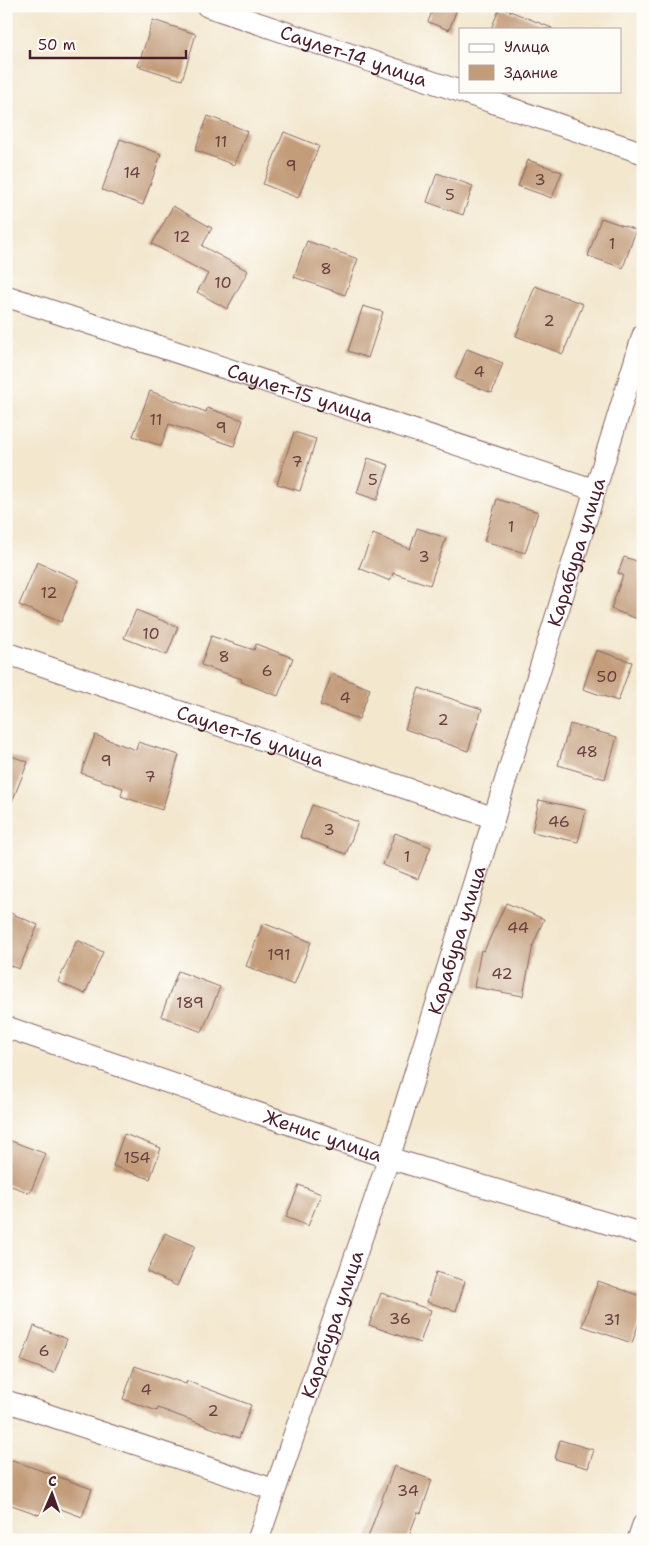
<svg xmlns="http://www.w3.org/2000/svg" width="649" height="1546" viewBox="0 0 649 1546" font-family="'Shantell Sans',sans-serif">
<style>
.building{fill:#c39c7a}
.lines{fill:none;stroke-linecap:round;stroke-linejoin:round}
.street-casing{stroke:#856564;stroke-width:23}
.street{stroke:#fff;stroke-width:21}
.labels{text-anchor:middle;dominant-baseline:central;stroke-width:5;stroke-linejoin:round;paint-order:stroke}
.number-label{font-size:16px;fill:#683e3f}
.street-label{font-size:19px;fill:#4a1f2b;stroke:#fdfcf7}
</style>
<rect width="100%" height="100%" fill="#fdfcf7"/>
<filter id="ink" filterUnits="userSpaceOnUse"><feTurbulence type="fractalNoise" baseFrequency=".02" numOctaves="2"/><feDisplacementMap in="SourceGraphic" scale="10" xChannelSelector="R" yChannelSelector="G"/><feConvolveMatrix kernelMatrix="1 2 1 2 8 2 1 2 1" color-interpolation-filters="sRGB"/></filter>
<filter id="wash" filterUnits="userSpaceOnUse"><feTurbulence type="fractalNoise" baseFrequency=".0096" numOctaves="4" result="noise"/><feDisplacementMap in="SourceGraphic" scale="20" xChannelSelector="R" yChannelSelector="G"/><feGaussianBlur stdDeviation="1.12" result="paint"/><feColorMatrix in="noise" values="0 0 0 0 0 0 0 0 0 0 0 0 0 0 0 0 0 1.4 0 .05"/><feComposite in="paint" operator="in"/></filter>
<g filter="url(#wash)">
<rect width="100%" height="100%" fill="#f3e7ce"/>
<g id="blocks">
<g class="building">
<polygon points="434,6 458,6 449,30 428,22"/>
<polygon points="500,7 552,28 552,29 491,29"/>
<polygon points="153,20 196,34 182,80 138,66"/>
<polygon points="208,116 247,131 234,165 195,150"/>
<polygon points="284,132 319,146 298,198 263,184"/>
<polygon points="120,139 161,154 143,205 102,190"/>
<polygon points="528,160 562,172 552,198 518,186"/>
<polygon points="437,173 473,186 463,215 427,202"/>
<polygon points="173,206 212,228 202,246 248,271 227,309 197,292 208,274 152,244"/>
<polygon points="601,218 636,230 623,268 588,256"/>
<polygon points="307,241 358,259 345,295 294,277"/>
<polygon points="535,286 583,304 563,354 516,336"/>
<polygon points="363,306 383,312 368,358 348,351"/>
<polygon points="467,349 503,363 492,393 455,379"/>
<polygon points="150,391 206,412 207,408 243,420 234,446 169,424 161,446 133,436"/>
<polygon points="294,432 316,439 300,491 277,484"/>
<polygon points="368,458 389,465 377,500 357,493"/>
<polygon points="497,499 538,512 525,553 484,541"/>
<polygon points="417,528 446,538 430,585 393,573 390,581 359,568 373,534 410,549"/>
<polygon points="624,557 643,563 643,621 611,609 623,575 618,573"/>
<polygon points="37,562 79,580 61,622 19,605"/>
<polygon points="136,610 178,627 167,655 124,638"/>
<polygon points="211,636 254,650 256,644 293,658 278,696 241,682 242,679 201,665"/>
<polygon points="596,650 632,662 618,701 583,689"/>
<polygon points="332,674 370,689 359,719 320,705"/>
<polygon points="419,688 482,709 468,751 405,729"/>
<polygon points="570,724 617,737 605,779 558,765"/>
<polygon points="95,735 136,750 138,742 179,755 162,810 121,796 123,788 81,773"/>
<polygon points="6,754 28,762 7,814 6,814"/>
<polygon points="539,800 586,810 578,842 532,832"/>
<polygon points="312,805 358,822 346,854 300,837"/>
<polygon points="395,833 431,847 418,879 383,865"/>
<polygon points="506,903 544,919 533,945 523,996 474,987 481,950 484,951"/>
<polygon points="6,911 38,925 19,969 6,964"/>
<polygon points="263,923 311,942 294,985 246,966"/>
<polygon points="77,940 103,952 85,994 58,982"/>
<polygon points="178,971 220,987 202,1032 161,1016"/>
<polygon points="124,1134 161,1148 150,1179 113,1166"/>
<polygon points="6,1139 46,1154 30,1193 6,1184"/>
<polygon points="299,1185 321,1194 308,1226 286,1217"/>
<polygon points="165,1233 195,1246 177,1286 147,1272"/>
<polygon points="436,1272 465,1281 456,1311 427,1302"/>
<polygon points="598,1281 643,1297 643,1311 632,1343 582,1326"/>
<polygon points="381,1293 431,1310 420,1343 369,1325"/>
<polygon points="34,1326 67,1339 54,1373 21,1361"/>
<polygon points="135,1366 186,1384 187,1381 251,1405 239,1438 158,1408 157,1411 123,1399"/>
<polygon points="560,1440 594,1450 588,1468 555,1459"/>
<polygon points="12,1460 92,1489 82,1517 45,1503 40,1515 6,1503 6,1474"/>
<polygon points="394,1466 432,1480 421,1513 418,1512 407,1540 367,1540"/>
</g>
</g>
</g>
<g filter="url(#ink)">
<use href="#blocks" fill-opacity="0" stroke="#856564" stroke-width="1"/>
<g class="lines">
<defs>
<g id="street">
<path id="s1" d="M207,6L643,153"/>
<path id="s2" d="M6,296L595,490"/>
<path id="s3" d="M6,653L494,818"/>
<path id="s4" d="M6,1027L389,1158L643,1234"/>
<polyline points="6,1401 275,1490"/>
<path id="s5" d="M258,1540L389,1158L643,335"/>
<polyline points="638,1540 643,1525"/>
</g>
</defs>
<use href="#street" class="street-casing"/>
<use href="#street" class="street"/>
</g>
</g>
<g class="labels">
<g class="number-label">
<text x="221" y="141">11</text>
<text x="291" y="165">9</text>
<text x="132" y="172">14</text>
<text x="540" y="179">3</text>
<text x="450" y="194">5</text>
<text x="182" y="236">12</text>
<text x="612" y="243">1</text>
<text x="326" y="268">8</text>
<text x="223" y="282">10</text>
<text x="549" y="320">2</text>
<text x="479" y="371">4</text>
<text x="156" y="419">11</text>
<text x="221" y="427">9</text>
<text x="297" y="461">7</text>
<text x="373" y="479">5</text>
<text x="511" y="526">1</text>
<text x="424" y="556">3</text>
<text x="49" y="592">12</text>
<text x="151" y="633">10</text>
<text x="224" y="656">8</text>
<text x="267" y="670">6</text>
<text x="607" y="676">50</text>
<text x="345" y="697">4</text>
<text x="443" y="719">2</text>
<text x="587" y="751">48</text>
<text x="106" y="760">9</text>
<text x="150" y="776">7</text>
<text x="559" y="821">46</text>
<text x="329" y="829">3</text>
<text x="407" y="856">1</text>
<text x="518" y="927">44</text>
<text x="279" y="954">191</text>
<text x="502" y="973">42</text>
<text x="190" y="1002">189</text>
<text x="137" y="1157">154</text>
<text x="400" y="1318">36</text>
<text x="612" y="1319">31</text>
<text x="44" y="1350">6</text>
<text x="146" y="1389">4</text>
<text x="213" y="1410">2</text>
<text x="408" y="1490">34</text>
</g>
<g class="street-label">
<text stroke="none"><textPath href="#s1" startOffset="155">Саулет-14 улица</textPath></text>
<text stroke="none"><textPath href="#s2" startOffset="310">Саулет-15 улица</textPath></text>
<text stroke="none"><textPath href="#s5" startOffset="1038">Карабура улица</textPath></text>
<text stroke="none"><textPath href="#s3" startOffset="258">Саулет-16 улица</textPath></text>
<text stroke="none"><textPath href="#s5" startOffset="632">Карабура улица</textPath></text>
<text stroke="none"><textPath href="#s4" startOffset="335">Женис улица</textPath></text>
<text stroke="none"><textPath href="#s5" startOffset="228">Карабура улица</textPath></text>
</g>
</g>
<rect width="649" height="1546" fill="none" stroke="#fdfcf7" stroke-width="25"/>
<rect x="459" y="28" width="162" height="65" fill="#fdfcf7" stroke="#b5a4a5"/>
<rect x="469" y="44" width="25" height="8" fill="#ffffff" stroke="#b5a4a5"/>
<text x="504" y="52" font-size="15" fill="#4a1f2b">Улица</text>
<rect x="469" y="65" width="25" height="15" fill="#c39c7a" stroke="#b5a4a5"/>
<text x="504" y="78" font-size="15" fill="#4a1f2b">Здание</text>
<g transform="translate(52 1494) rotate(2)" stroke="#fdfcf7" stroke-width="4" paint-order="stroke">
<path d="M0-4L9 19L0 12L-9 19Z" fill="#4a1f2b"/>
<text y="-8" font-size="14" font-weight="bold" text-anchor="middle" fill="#4a1f2b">С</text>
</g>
<path d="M30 50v8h156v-8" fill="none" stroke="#4a1f2b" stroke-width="2.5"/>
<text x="38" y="50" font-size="15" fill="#4a1f2b" stroke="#fdfcf7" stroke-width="4" paint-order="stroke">50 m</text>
</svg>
